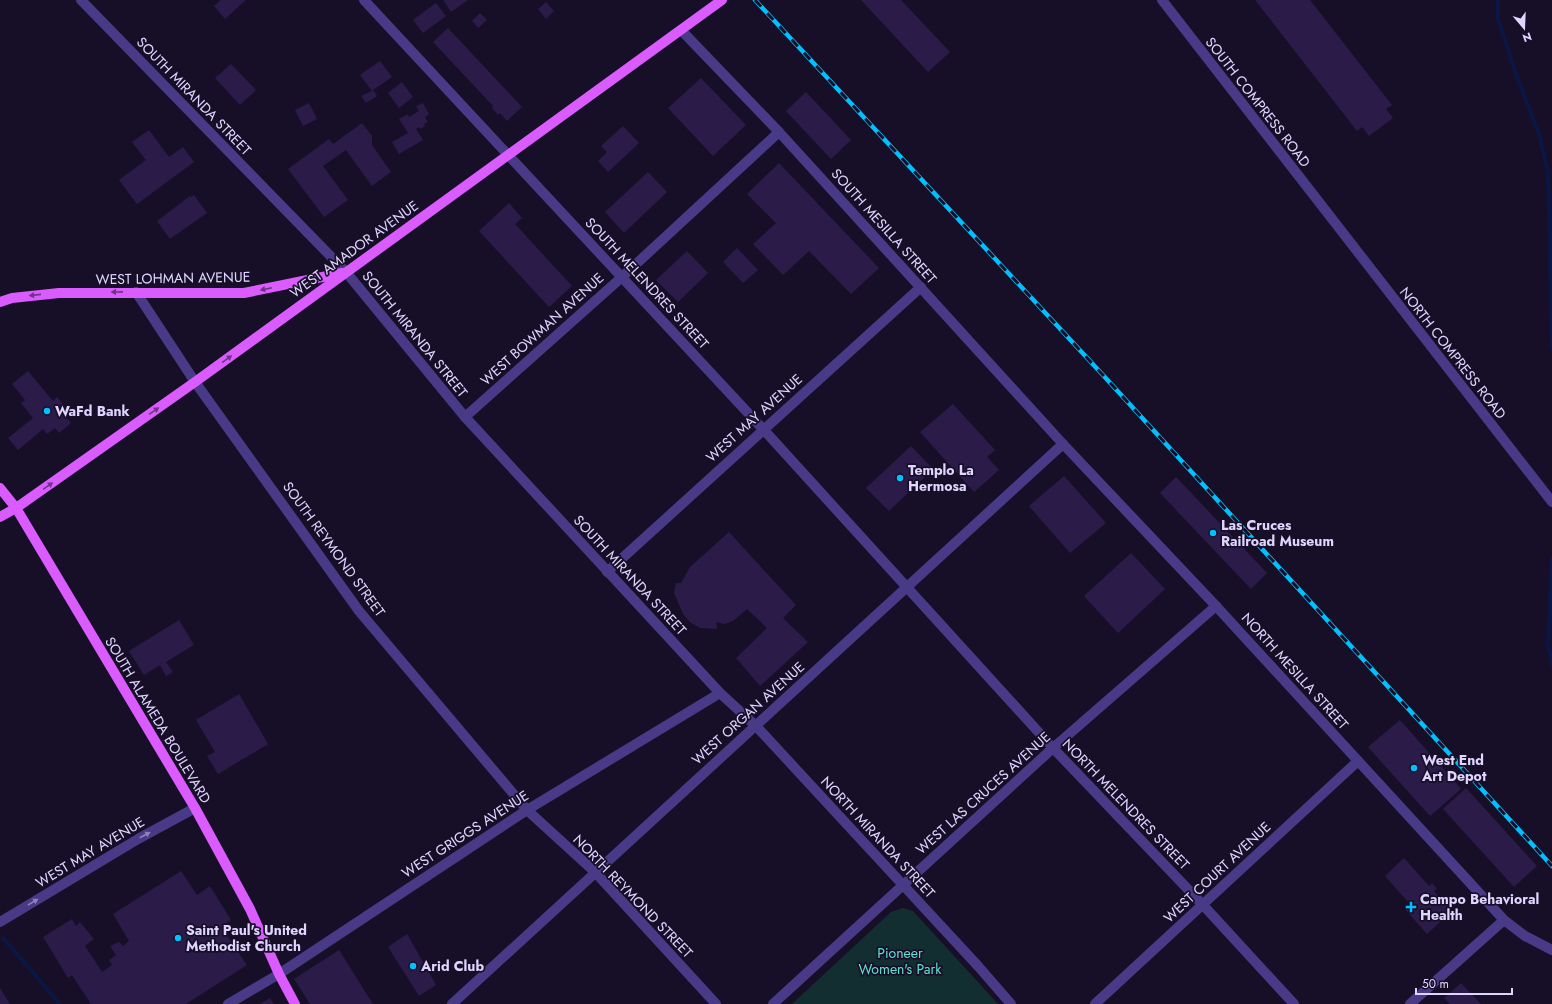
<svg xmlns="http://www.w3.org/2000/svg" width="1552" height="1004" viewBox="0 0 1552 1004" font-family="Jost,sans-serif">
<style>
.green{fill:#122e31}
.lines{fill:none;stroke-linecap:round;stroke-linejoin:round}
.stream{stroke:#0a1745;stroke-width:4}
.building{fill:#2b1b48}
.minor{stroke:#483a86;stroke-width:10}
.major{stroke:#da5cff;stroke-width:10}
.rail-casing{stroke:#01c0ff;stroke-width:4.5}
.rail{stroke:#170f27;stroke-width:3;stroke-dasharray:9;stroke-linecap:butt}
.oneway{fill:#6f3288}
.oneway2{fill:#8c80bc}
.poi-dot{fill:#01c0ff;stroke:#170f27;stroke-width:1.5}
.labels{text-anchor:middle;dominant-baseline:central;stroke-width:3.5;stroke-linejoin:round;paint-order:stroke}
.street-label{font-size:14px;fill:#e0d5ff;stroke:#170f27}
.poi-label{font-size:14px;font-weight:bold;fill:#e0d5ff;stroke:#170f27;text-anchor:start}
.park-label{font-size:14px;fill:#5fe1d4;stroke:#170f27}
</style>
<rect width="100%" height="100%" fill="#170f27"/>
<polygon class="green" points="903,908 913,911 998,1004 792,1004 891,912"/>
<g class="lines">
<g class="stream">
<polyline points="1498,0 1498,19 1516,74 1539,134 1548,172 1552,348"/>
<polyline points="1552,558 1548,644 1552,665"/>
<polyline points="3,938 60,1004"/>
</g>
</g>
<g class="building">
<polygon points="221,0 246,0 225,19 214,6"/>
<polygon points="443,0 468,0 451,12"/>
<polygon points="861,0 901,0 950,52 928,72"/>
<polygon points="1255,0 1310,0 1392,105 1386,109 1393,118 1369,136 1362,127 1357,131"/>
<polygon points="546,2 554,11 546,19 538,9"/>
<polygon points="436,3 446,16 423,33 413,20"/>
<polygon points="480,13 487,20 478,28 472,21"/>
<polygon points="448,28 522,107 507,121 500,113 498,115 492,108 493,106 433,42"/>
<polygon points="380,61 392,77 373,90 377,96 366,103 361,96 372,91 360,75"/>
<polygon points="231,64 256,90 240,105 215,78"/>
<polygon points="701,78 746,125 713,156 668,108"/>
<polygon points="402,82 413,97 399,108 388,93"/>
<polygon points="806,92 851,140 831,159 786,111"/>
<polygon points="309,103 317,119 303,126 295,110"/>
<polygon points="423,103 429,114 425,117 428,122 424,124 425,126 420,129 419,127 416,129 423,140 399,154 392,142 408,133 399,119 408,114 409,117 419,111 416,106"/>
<polygon points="362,123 372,136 372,145 391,172 372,186 346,150 323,166 348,200 324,217 288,169 329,139 333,144"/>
<polygon points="623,126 639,143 608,172 598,161 607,152 601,146"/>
<polygon points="149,130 169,157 183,147 194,162 137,204 119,180 146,160 132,142"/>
<polygon points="779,163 879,268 851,294 809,251 783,275 753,244 776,223 747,194"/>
<polygon points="648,172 667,192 624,233 605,212"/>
<polygon points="194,195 207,213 170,239 157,221 190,196 191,197"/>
<polygon points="509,203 522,218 515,224 572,286 549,307 479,231"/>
<polygon points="737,248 758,270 743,283 723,262"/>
<polygon points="687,251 708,273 678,302 656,280"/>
<polygon points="28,371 53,401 57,397 67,409 63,413 71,423 59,433 55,428 47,434 43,429 18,450 8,438 33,418 21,403 25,400 12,384"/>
<polygon points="953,404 995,450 987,457 999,470 974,492 920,432"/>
<polygon points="911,446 933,469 889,511 866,488"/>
<polygon points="1064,476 1106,523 1070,553 1029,506"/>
<polygon points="1176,477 1267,573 1251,589 1160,493"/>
<polygon points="729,532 796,605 783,618 808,642 760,686 736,658 767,628 747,609 733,621 724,624 716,622 717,629 700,628 690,622 683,614 674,593 676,583 681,583 690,567"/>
<polygon points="1131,553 1165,589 1118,633 1084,596"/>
<polygon points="179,620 194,645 166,662 173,672 166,676 160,665 144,675 129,651"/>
<polygon points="239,694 268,744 218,774 207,756 215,752 196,720"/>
<polygon points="1400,720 1461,789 1430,816 1368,747"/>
<polygon points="1466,788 1537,866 1514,887 1443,809"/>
<polygon points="1404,858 1429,886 1432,883 1437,889 1434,891 1452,911 1427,934 1404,908 1409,903 1385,876"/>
<polygon points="181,871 197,895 210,886 231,920 221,927 247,965 186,1004 91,1004 72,975 68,978 43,937 72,919 76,926 80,922 94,939 85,946 102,972 112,965 109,960 116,955 110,946 119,942 123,946 129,941 113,914"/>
<polygon points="407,934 436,985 419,996 388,947"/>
<polygon points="339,950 373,1004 310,1004 294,979"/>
<polygon points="1461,983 1481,1004 1450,1004 1444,998"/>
<polygon points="0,988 10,1004 0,1004"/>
<polygon points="270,998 274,1004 260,1004"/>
</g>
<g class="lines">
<g class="minor">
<polyline points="81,0 346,272 465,417 720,693 756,726 978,966 1011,1004"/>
<polyline points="364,0 763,429 1053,748 1203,905 1294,1004"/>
<polyline points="1162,0 1552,502"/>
<polyline points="681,30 779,132 1063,444 1216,606 1504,920 1525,936 1552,950"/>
<polyline points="136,292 195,382 359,611 527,810 595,872 716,1004"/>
<polyline points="465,417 622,277 779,132"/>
<polyline points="607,572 921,287"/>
<polyline points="0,922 138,839 195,808"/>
<polyline points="228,1004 279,974 527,810 720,693"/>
<polyline points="452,1004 1063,444"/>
<polyline points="773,1004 1053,748 1216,606"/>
<polyline points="1095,1004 1358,761"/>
<polyline points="1410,1004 1504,920"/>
</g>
<g class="major">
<polyline points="0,302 12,298 59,293 244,293 342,273"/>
<polyline points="0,488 16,508 195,808 250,909 279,974 295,1004"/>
<polyline points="0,517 16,508 195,382 722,0"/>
</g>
<defs>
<polyline id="rail" points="755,0 1102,374 1552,866"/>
</defs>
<use href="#rail" class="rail-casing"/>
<use href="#rail" class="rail"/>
</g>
<defs><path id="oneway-solid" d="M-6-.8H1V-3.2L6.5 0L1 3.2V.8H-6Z"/></defs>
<g class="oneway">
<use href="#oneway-solid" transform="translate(266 289) rotate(168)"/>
<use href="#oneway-solid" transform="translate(117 292) rotate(179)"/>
<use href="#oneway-solid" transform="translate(35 295) rotate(174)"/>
<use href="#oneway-solid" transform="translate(227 359) rotate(-36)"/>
<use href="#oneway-solid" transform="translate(154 411) rotate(-35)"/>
<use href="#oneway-solid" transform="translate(48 486) rotate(-35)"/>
</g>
<g class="oneway2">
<use href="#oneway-solid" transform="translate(145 835) rotate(-28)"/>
<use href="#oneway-solid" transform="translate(33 902) rotate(-31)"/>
</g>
<g class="poi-dot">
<circle cx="47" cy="411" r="4"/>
<circle cx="900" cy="478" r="4"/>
<circle cx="1213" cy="533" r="4"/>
<circle cx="1414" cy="768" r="4"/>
<path d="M1409 901h4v4h4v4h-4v4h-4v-4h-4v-4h4z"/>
<circle cx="178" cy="938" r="4"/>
<circle cx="413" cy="966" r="4"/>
</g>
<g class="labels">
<g class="street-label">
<text transform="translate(194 96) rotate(46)">SOUTH MIRANDA STREET</text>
<text transform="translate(1258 102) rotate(52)">SOUTH COMPRESS ROAD</text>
<text transform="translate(884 226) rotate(48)">SOUTH MESILLA STREET</text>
<text transform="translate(354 249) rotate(-36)">WEST AMADOR AVENUE</text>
<text transform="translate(173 278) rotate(-1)">WEST LOHMAN AVENUE</text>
<text transform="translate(647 283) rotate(47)">SOUTH MELENDRES STREET</text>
<text transform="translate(542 329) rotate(-42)">WEST BOWMAN AVENUE</text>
<text transform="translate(415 334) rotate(51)">SOUTH MIRANDA STREET</text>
<text transform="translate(1453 353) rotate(52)">NORTH COMPRESS ROAD</text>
<text transform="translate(754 418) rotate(-42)">WEST MAY AVENUE</text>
<text transform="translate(334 549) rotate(54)">SOUTH REYMOND STREET</text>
<text transform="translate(630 575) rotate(47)">SOUTH MIRANDA STREET</text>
<text transform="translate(1295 671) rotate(48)">NORTH MESILLA STREET</text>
<text transform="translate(748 713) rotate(-42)">WEST ORGAN AVENUE</text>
<text transform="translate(158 720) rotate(59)">SOUTH ALAMEDA BOULEVARD</text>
<text transform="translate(983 793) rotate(-42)">WEST LAS CRUCES AVENUE</text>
<text transform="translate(1126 804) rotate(46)">NORTH MELENDRES STREET</text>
<text transform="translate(465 834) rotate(-33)">WEST GRIGGS AVENUE</text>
<text transform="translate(878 837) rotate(47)">NORTH MIRANDA STREET</text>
<text transform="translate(90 852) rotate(-31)">WEST MAY AVENUE</text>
<text transform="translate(1217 872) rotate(-43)">WEST COURT AVENUE</text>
<text transform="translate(633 896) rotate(46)">NORTH REYMOND STREET</text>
</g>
<g class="poi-label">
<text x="55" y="411">WaFd Bank</text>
<text x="908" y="470">Templo La<tspan x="908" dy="16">Hermosa</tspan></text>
<text x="1221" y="525">Las Cruces<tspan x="1221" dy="16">Railroad Museum</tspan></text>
<text x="1422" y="760">West End<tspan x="1422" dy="16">Art Depot</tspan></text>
<text x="1420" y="899">Campo Behavioral<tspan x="1420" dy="16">Health</tspan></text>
<text x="186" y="930">Saint Paul's United<tspan x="186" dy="16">Methodist Church</tspan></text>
<text x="421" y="966">Arid Club</text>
</g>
<g class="park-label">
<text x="900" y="953">Pioneer<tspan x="900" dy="16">Women's Park</tspan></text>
</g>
</g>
<g transform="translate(1524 28) rotate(161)" stroke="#170f27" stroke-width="3" paint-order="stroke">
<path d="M0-3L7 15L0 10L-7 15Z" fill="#e0d5ff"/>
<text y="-6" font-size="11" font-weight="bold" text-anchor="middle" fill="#e0d5ff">N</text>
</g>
<path d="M1416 988v6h96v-6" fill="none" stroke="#e0d5ff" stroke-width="2"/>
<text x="1422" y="988" font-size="12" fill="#e0d5ff" stroke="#170f27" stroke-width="3" paint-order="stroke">50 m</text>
</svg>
